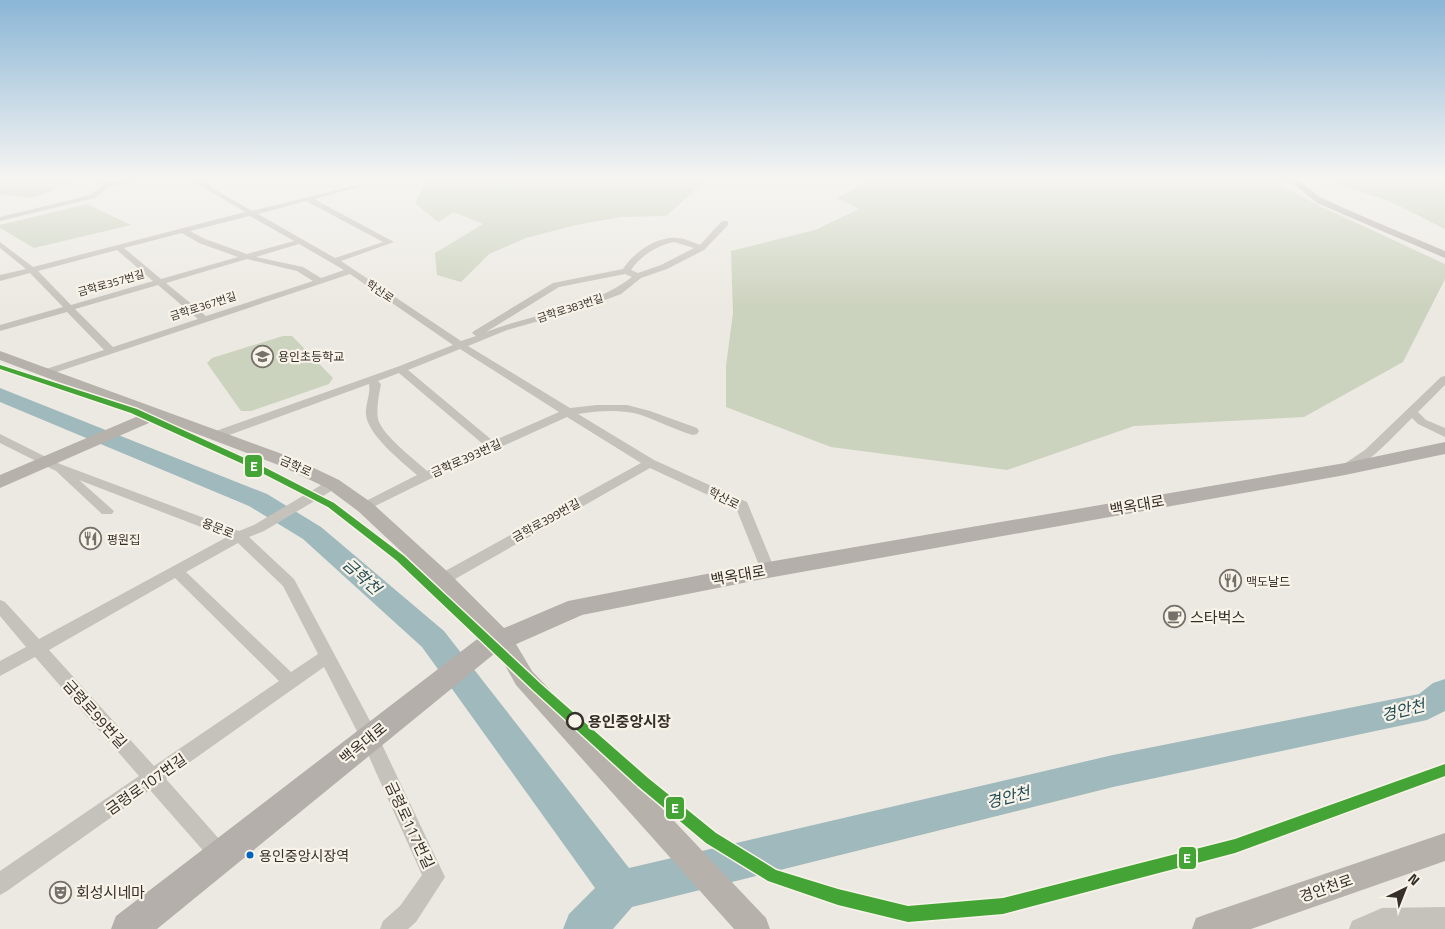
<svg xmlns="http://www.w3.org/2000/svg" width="1445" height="929" viewBox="0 0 1445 929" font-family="'Titillium Web','Noto Sans KR',sans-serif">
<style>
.green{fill:#cbd2bd}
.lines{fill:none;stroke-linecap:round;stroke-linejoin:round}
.river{fill:#9fb9bc;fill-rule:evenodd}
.street{fill:#c5c1bb;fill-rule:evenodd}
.secondary{fill:#b6b1ab;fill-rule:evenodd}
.primary{fill:#b4afaa;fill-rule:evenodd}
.rail-1-casing{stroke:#f8f3e9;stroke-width:3}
.rail-1{fill:#44a436;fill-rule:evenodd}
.stop-dot{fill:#f8f3e9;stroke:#362f29;stroke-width:2.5}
.bus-dot{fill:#0065bd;stroke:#f8f3e9;stroke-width:2}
.labels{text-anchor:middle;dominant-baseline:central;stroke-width:4.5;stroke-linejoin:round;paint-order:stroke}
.far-street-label{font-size:11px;fill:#362f29;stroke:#f8f3e9}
.poi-label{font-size:12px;fill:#362f29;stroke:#f8f3e9;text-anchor:start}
.street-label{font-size:12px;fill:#362f29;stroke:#f8f3e9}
.near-bus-label{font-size:14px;fill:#362f29;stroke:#f8f3e9;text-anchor:start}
.near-street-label{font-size:15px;fill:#362f29;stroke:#f8f3e9}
.near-poi-label{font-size:15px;fill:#362f29;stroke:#f8f3e9;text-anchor:start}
.near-stop-label{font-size:15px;font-weight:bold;fill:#362f29;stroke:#f8f3e9;text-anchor:start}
.near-water-label{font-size:16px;font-style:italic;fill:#214b55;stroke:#f8f3e9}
.line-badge{stroke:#f8f3e9;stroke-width:2}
.badge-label{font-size:14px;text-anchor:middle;font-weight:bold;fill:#fff}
</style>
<rect width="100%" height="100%" fill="#ece9e2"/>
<g class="green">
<polygon points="0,177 82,177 85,179 57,187 51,192 31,198 0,194"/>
<polygon points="439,177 710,177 666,216 621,217 576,225 526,238 489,254 461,282 437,275 435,253 483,224 454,212 438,222 415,203 425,183"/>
<polygon points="875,177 1266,177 1320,206 1445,264 1445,279 1403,362 1304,417 1134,426 1007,470 831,447 726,407 726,366 733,313 731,251 815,230 859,209 837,198"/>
<polygon points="1340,177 1445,177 1445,229 1387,200 1337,184"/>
<polygon points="87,204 131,225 34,248 0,228 0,225"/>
<polygon points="283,336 292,336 333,378 329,384 251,411 241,411 207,363 212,358"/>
</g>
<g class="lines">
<polygon class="river" points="0,388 267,494 321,527 444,631 629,868 1113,755 1419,694 1433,683 1445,679 1445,711 1427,720 1113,787 632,907 613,929 563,929 569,914 595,888 422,647 303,539 249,506 0,402"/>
<g class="street">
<polygon points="93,177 101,177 108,183 136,177 151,177 109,187 95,198 0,221 0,217 91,195 103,185"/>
<path d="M186,177H194L252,211L362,184V186L314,199L394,242L341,261L461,341L476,336L472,333L474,331L553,283L623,269C633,253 657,236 677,238C685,238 692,242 700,245L722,221H728V225L704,250L667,269L641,278L621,294L581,309L507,330L468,346L570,408L597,405H627L650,411L697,428L699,431L697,434L693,435C675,430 659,421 641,415C621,409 599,411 578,414L654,460L747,502L775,570L773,574H763L761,570L736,508L650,468L448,583H438L436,579L438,575L641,463L567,417L430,479L365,511L358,507L360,504L417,475C402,462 368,435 366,415C365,405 371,393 369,384L221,438H213L211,435L213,432L397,367L453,345L350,274L51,374H43V370L104,350L67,312L0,331V325L63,307L30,273L0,281V275L26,269L0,248V242L33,267L245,212ZM306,201L383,242L335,258L258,214ZM250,216L294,241L247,254L205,239L190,231ZM182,233L199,243L238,257L161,279L124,248ZM674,242L694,248L661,265L638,273L631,270C640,256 658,245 674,242ZM299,244L344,270L321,278L303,267L256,257ZM117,250L153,281L71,305L38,271ZM247,259L297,271L313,281L206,316L166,283ZM625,274L632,277C591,309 534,313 486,332L559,287ZM158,285L198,319L113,347L75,309ZM460,349L559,412L493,441L408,370ZM399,373L484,445L427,471C414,459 382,435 378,419C376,408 379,395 381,384L378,381Z"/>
<path d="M1445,376V385L1418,412L1426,420L1445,428V437L1418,424L1412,418C1398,431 1359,476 1341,472L1339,469L1341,466L1365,450L1441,377Z"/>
<path d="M0,434L60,464L239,531L254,525L328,481H338L339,484L338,487L264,531L249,537L294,579L376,732L445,877L416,922L408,929H380L383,921L400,906L422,875L362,741L324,667L166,779L228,849L231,856L228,863L221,866L214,863L150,790L7,891L0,895V871L139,776L35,657L0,676V661L26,647L0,616V600L5,602L39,639L227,537L79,480L114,511L112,514H102L56,471L0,443ZM238,543L283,586L318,654L291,672L186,572ZM175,578L279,681L154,766L49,650Z"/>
<polygon points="1445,907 1445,929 1349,929 1352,921 1382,908"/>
</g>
<g class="secondary">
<path d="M1279,177C1304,177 1307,191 1326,200C1365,218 1406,234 1445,251V258L1317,203L1297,187Z"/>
<polygon points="0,351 293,458 339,480 372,503 450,574 510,634 532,671 766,918 770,929 734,929 516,685 494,646 436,584 358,511 327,488 281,466 158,419 0,488 0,475 143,414 0,360"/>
<polygon points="1445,833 1445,861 1251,929 1192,929 1196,918 1207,914"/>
</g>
<polygon class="primary" points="1445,442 1445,454 1345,475 768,578 582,615 494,654 157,929 111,929 116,916 476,640 568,601 768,562 1345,463"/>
<defs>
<polygon id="rail-1" points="0,365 137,409 264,467 334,503 404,556 542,685 648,778 716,833 776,870 838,889 908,906 1003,898 1235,839 1445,764 1445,776 1235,853 1003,914 908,922 838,905 768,881 706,843 638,786 534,691 396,560 328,507 258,471 131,413 0,369"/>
</defs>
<use href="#rail-1" class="rail-1-casing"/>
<use href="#rail-1" class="rail-1"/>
</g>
<linearGradient id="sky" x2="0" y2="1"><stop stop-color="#8bb6d6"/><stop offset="0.58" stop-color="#f6f5f2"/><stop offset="1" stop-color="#f6f5f2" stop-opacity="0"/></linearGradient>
<rect width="1445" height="307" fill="url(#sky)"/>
<defs>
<symbol id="school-ring" viewBox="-11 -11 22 22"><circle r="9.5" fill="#f8f3e9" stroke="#76706a" stroke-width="1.5"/><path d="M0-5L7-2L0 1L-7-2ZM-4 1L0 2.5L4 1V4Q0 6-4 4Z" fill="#76706a"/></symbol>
<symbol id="restaurant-ring" viewBox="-11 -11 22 22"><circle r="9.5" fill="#f8f3e9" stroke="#76706a" stroke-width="1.5"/><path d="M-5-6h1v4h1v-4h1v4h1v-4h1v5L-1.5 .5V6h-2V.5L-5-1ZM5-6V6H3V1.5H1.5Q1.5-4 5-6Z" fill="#76706a"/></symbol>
<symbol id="cafe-ring" viewBox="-11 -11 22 22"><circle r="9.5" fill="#f8f3e9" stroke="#76706a" stroke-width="1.5"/><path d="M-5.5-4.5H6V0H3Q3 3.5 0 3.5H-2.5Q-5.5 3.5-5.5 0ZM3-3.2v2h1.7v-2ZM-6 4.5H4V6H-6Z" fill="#76706a"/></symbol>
<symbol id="theatre-ring" viewBox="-11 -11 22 22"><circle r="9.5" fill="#f8f3e9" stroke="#76706a" stroke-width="1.5"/><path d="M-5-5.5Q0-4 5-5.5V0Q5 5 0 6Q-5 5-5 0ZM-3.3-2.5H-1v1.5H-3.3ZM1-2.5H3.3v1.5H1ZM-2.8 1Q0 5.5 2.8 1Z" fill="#76706a"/></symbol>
</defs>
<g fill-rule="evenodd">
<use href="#school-ring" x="250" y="344" width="25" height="25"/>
<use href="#restaurant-ring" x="78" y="526" width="25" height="25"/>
<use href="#restaurant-ring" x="1218" y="568" width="25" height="25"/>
<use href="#cafe-ring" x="1162" y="604" width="25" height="25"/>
<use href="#theatre-ring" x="48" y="880" width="25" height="25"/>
</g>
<circle class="stop-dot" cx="575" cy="721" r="8"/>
<circle class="bus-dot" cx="250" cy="855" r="4.5"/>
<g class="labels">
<g class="far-street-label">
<text transform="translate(111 283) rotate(-16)">금학로357번길</text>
<text transform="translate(380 291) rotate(34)">학산로</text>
<text transform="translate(203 306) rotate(-18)">금학로367번길</text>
<text transform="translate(570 308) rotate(-18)">금학로383번길</text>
</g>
<g class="poi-label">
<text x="278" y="356">용인초등학교</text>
<text x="107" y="539">평원집</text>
<text x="1246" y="581">맥도날드</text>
</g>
<g class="street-label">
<text transform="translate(466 458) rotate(-24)">금학로393번길</text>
<text transform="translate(296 466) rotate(24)">금학로</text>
<text transform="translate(724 498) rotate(27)">학산로</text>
<text transform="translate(546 520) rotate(-29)">금학로399번길</text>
<text transform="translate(218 528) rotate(22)">용문로</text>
</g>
<g class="near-bus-label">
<text x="259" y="855">용인중앙시장역</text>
</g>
<g class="near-street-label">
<text transform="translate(1137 505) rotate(-10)">백옥대로</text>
<text transform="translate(738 575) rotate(-10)">백옥대로</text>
<text transform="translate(95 714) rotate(48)">금령로99번길</text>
<text transform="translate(363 743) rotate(-39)">백옥대로</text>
<text transform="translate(146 784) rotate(-35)">금령로107번길</text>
<text transform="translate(410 825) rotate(65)">금령로117번길</text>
<text transform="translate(1326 888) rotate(-19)">경안천로</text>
</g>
<g class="near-poi-label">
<text x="1190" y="617">스타벅스</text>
<text x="76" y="892">회성시네마</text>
</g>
<g class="near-stop-label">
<text x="588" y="721">용인중앙시장</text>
</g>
<g class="near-water-label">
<text transform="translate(362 576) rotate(42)">금학천</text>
<text transform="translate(1403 710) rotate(-14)">경안천</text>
<text transform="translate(1008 797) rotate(-14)">경안천</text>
</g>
</g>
<g class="line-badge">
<rect x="244" y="454" width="19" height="24" rx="5" fill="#44a436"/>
<rect x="665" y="796" width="20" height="24" rx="5" fill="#44a436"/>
<rect x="1178" y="846" width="19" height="24" rx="5" fill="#44a436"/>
</g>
<g class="badge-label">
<text x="254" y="471">E</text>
<text x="675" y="813">E</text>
<text x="1187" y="863">E</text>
</g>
<g transform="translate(1405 889) rotate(43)" stroke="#f8f3e9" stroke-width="4" paint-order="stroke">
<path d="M0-4L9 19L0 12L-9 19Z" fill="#362f29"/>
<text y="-8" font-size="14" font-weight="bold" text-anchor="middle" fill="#362f29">N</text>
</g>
</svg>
